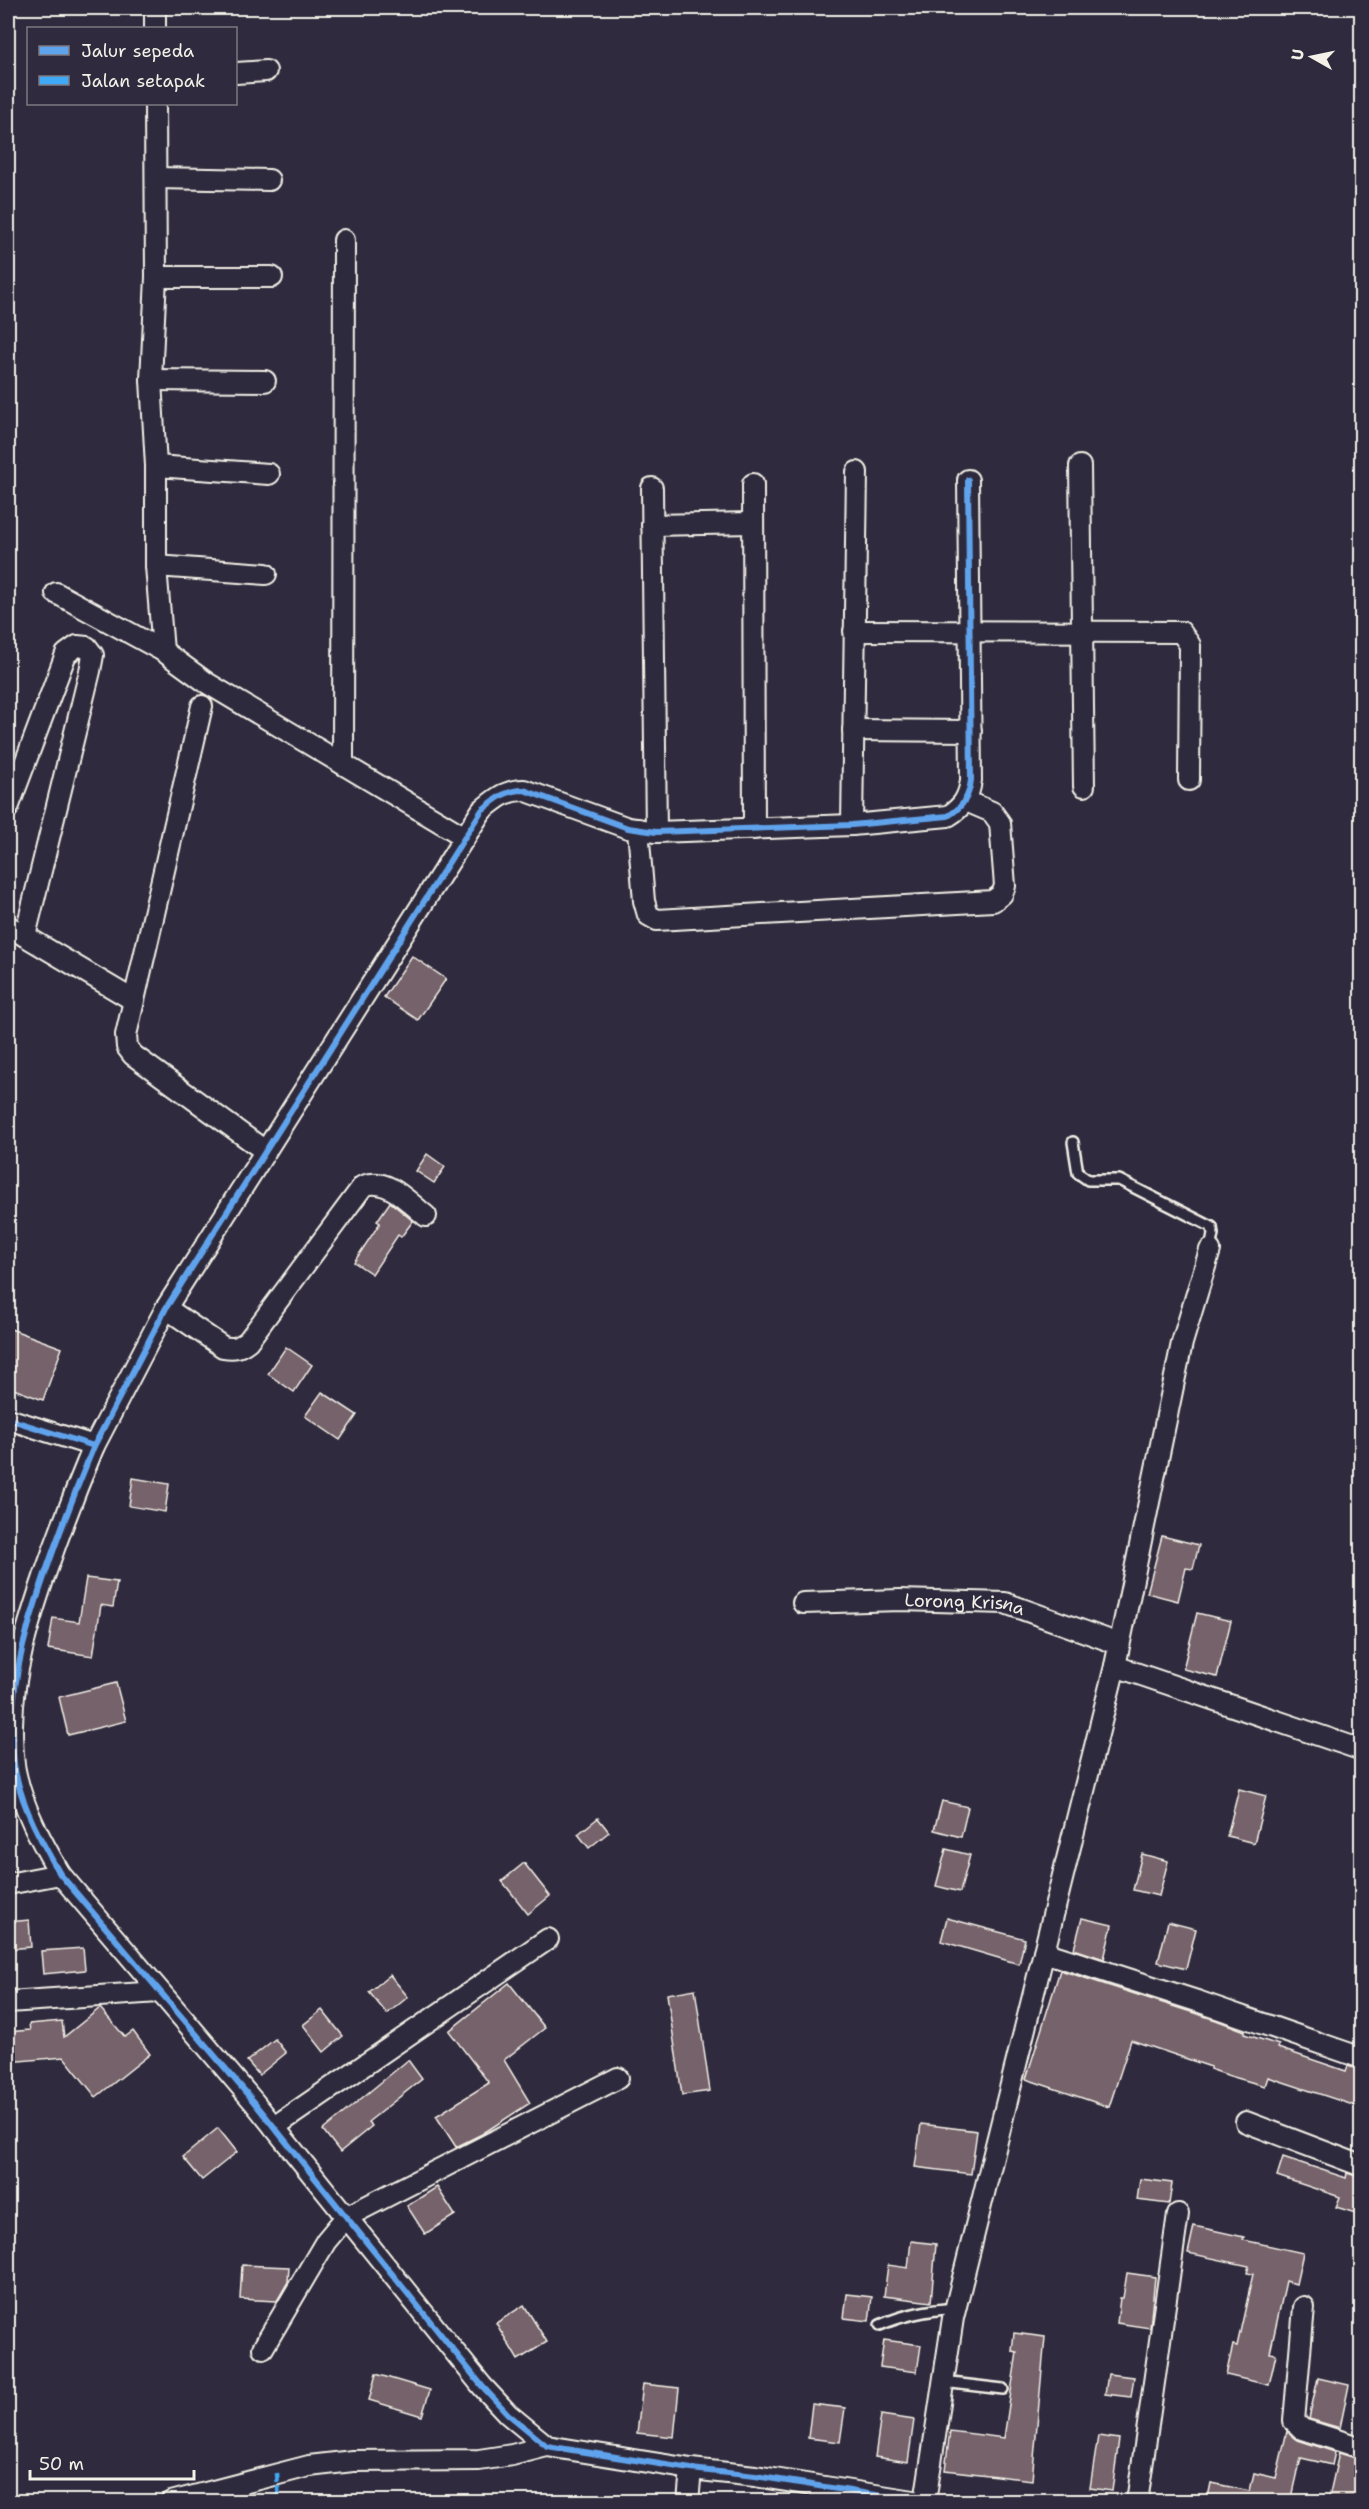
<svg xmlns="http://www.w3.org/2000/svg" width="1369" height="2509" viewBox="0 0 1369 2509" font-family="'Shantell Sans',sans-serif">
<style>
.building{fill:#76626b;stroke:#f4f1e8;stroke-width:1.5}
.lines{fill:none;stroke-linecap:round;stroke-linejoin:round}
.service-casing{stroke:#f4f1e8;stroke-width:14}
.minor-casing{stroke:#f4f1e8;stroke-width:24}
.service{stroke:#2f2a3d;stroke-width:9}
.minor{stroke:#2f2a3d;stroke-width:20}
.quiet{stroke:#3fa9f5;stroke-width:4.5;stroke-dasharray:9 4.5;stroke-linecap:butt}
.cycleway-casing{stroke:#2f2a3d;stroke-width:10}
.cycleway{stroke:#60a3ed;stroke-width:6}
.labels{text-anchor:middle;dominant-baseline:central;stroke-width:6;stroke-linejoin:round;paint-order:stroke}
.street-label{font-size:18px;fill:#f4f1e8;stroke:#2f2a3d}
</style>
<rect width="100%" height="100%" fill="#2f2a3d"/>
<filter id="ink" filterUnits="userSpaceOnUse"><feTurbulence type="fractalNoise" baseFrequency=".0167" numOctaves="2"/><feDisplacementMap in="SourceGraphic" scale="12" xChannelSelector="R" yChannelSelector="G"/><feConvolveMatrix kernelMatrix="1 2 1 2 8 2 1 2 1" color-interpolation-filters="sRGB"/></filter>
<g filter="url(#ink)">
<g class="building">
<polygon points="412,956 446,979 418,1020 384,997"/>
<polygon points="427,1154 445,1167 434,1183 416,1171"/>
<polygon points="390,1202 413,1221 401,1237 398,1235 372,1274 354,1262 380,1223 377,1221"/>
<polygon points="8,1328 62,1348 43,1400 8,1387"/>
<polygon points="286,1347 312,1365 294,1392 268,1374"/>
<polygon points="322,1392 357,1415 340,1440 305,1416"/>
<polygon points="133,1478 169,1484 165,1512 129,1506"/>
<polygon points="1162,1536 1199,1545 1193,1569 1186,1568 1178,1601 1147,1593"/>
<polygon points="86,1578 117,1582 113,1607 101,1605 93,1656 48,1649 53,1618 79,1622"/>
<polygon points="1197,1613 1231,1621 1217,1677 1183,1669"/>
<polygon points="116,1683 126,1721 68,1735 59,1697"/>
<polygon points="1239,1789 1266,1796 1254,1843 1227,1836"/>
<polygon points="942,1801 968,1807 961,1837 934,1830"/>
<polygon points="598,1818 609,1832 589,1848 578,1834"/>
<polygon points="946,1849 970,1855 960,1892 936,1886"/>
<polygon points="1142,1854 1168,1861 1159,1896 1133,1890"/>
<polygon points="524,1863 550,1896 528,1914 502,1881"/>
<polygon points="947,1918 1025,1939 1019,1964 941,1941"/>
<polygon points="1082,1918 1112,1925 1104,1959 1074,1949"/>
<polygon points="29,1920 31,1947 8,1949 8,1922"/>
<polygon points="1168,1922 1196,1929 1186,1969 1158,1962"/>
<polygon points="83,1948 85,1970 43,1974 41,1951"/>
<polygon points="1060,1970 1216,2020 1245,2031 1244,2034 1279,2045 1278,2048 1346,2071 1348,2066 1362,2071 1362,2108 1268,2077 1265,2086 1230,2076 1210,2069 1211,2067 1131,2040 1109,2107 1026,2079"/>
<polygon points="390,1975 408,1997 387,2014 369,1992"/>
<polygon points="509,1983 545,2028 504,2060 530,2103 482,2134 456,2147 436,2116 489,2083 449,2031"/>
<polygon points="695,1989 710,2091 682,2095 667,1994"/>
<polygon points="100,2008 125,2037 133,2031 150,2054 96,2097 64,2057 8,2062 8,2032 30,2030 29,2024 62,2021 64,2037"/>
<polygon points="322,2010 343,2036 324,2052 303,2025"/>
<polygon points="275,2039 286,2053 259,2075 247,2061"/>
<polygon points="408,2060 422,2079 368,2122 372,2126 340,2152 323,2130"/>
<polygon points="921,2124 977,2131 971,2174 915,2167"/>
<polygon points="218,2128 237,2152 202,2180 183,2157"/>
<polygon points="1283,2157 1346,2178 1347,2173 1362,2178 1362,2215 1336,2207 1340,2197 1277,2176"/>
<polygon points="1140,2179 1172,2183 1169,2204 1137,2200"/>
<polygon points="437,2187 455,2215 425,2234 407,2206"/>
<polygon points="1194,2226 1244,2237 1243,2240 1303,2253 1296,2284 1286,2281 1270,2353 1276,2354 1269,2385 1226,2375 1233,2345 1237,2346 1253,2274 1247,2273 1249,2266 1188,2253"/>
<polygon points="911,2241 936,2244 931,2302 884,2296 888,2265 908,2268"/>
<polygon points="242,2265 289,2267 288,2282 277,2301 240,2299"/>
<polygon points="1127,2273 1155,2277 1150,2328 1117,2323 1120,2298 1123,2298"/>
<polygon points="847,2294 872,2297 869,2321 844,2318"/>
<polygon points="524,2305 547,2342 518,2360 496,2323"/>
<polygon points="1014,2333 1045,2337 1032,2480 945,2470 950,2431 1004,2438 1017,2352 1012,2351"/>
<polygon points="884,2340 921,2345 917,2372 880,2367"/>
<polygon points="376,2374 430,2390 422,2416 369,2400"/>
<polygon points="1108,2374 1134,2377 1131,2397 1105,2394"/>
<polygon points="1318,2378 1349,2385 1340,2428 1309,2419"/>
<polygon points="643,2384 679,2388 674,2437 637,2433"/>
<polygon points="812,2404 845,2408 840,2442 808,2438"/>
<polygon points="881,2415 914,2420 908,2462 875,2457"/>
<polygon points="1287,2431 1298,2440 1335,2452 1332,2465 1301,2458 1291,2502 1207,2502 1211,2483 1250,2491 1254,2473 1276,2478"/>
<polygon points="1098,2436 1119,2439 1112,2491 1090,2488"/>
<polygon points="1339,2453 1362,2460 1362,2502 1328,2502"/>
</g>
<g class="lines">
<defs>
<g id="service">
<polyline points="1073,1142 1078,1173 1088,1180 1119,1180 1212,1227 1213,1234 1210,1250"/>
<path d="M880,2325C905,2314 928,2310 956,2308"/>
<polyline points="943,2382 1003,2389"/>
</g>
<g id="minor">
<polyline points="155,8 155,28"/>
<polyline points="236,73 266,71"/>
<polyline points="155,104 156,277 151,380 156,466 156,566 163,651"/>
<polyline points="156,178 269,180"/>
<polyline points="156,277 272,277"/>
<polyline points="151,380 265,381"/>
<polyline points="156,466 269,474"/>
<polyline points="1080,466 1084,786"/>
<polyline points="753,484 754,829"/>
<polyline points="652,488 656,832"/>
<polyline points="652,525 753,523"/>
<polyline points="156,566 266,574"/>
<polyline points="56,593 163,651 207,683 465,837"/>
<polyline points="854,631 1181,632 1190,645 1189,780"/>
<polyline points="202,706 126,1035 127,1047 133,1055 265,1151"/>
<polyline points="853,730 971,731"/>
<polyline points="343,764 344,240"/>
<polyline points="8,808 66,654 77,646 87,647 93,655 90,671 25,936"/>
<polyline points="852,825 857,472"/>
<polyline points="638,829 644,901 648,915 657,920 993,901 1002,894 1005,886 1000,823 992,812 966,801"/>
<polyline points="8,926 133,1000"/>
<path d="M166,1308L223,1347C234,1349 239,1348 248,1341L363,1186C387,1176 408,1202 426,1216"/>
<path d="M8,1419L94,1446C76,1489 60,1531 45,1574C28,1624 13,1671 12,1725C12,1741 12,1759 16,1775C24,1811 42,1842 60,1874L254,2102L482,2386L508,2414L547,2446L691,2469L755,2476L920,2502"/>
<path d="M94,1446L166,1308L482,810C496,799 505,790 524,790L628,828L656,832L852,825L948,816C963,807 969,797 971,780L968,480"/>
<path id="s1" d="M803,1603L900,1600L1005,1603L1119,1644"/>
<polyline points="1115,1666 1362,1750"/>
<polyline points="8,1884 60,1874"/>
<polyline points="1044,1952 1200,2002 1362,2058"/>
<polyline points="8,2002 159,1992"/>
<polyline points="1246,2122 1362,2166"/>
<polyline points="274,2127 548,1939"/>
<polyline points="1304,2307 1294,2421 1302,2429 1362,2448"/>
<polyline points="263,2348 326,2241 346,2217 618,2078"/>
<polyline points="171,2502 309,2466 353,2461 479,2460 512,2455 547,2446"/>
<polyline points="688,2502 691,2469"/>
<polyline points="925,2502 953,2318 1115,1666 1182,1343 1210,1250"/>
<polyline points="1137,2502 1178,2214"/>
</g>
</defs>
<use href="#service" class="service-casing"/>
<use href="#minor" class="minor-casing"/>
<use href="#service" class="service"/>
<use href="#minor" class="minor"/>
<polyline class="quiet" points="277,2473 279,2502"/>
<defs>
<g id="cycleway">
<path d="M8,1419L94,1446C76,1489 60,1531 45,1574C28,1624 13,1671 12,1725C12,1741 12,1759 16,1775C24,1811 42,1842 60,1874L254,2102L482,2386L508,2414L547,2446L691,2469L755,2476L920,2502"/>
<path d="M94,1446L166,1308L482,810C496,799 505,790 524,790L628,828L656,832L852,825L948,816C963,807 969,797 971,780L968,480"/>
</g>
</defs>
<use href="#cycleway" class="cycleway-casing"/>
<use href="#cycleway" class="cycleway"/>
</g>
</g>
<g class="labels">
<g class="street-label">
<text stroke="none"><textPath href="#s1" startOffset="162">Lorong Krisna</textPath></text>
</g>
</g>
<rect width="1369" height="2509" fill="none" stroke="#2f2a3d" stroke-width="30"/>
<rect x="15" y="15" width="1339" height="2479" fill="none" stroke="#f4f1e8" stroke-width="2" filter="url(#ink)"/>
<rect x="27" y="27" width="210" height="78" fill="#2f2a3d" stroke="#7e7a81" stroke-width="1.5"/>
<rect x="39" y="46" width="30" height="9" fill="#60a3ed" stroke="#7e7a81" stroke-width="1.5"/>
<text x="81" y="57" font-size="18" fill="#f4f1e8">Jalur sepeda</text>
<rect x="39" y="76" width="30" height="9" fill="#3fa9f5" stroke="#7e7a81" stroke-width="1.5"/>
<text x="81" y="87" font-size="18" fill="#f4f1e8">Jalan setapak</text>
<g transform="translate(1312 57) rotate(279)" stroke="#2f2a3d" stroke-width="4.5" paint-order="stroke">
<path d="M0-4.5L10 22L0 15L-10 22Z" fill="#f4f1e8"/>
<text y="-9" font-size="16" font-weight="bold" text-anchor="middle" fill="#f4f1e8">U</text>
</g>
<path d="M30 2470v9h164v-9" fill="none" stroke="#f4f1e8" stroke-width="3"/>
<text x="39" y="2470" font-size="18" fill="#f4f1e8" stroke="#2f2a3d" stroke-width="4.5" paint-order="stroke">50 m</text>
</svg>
